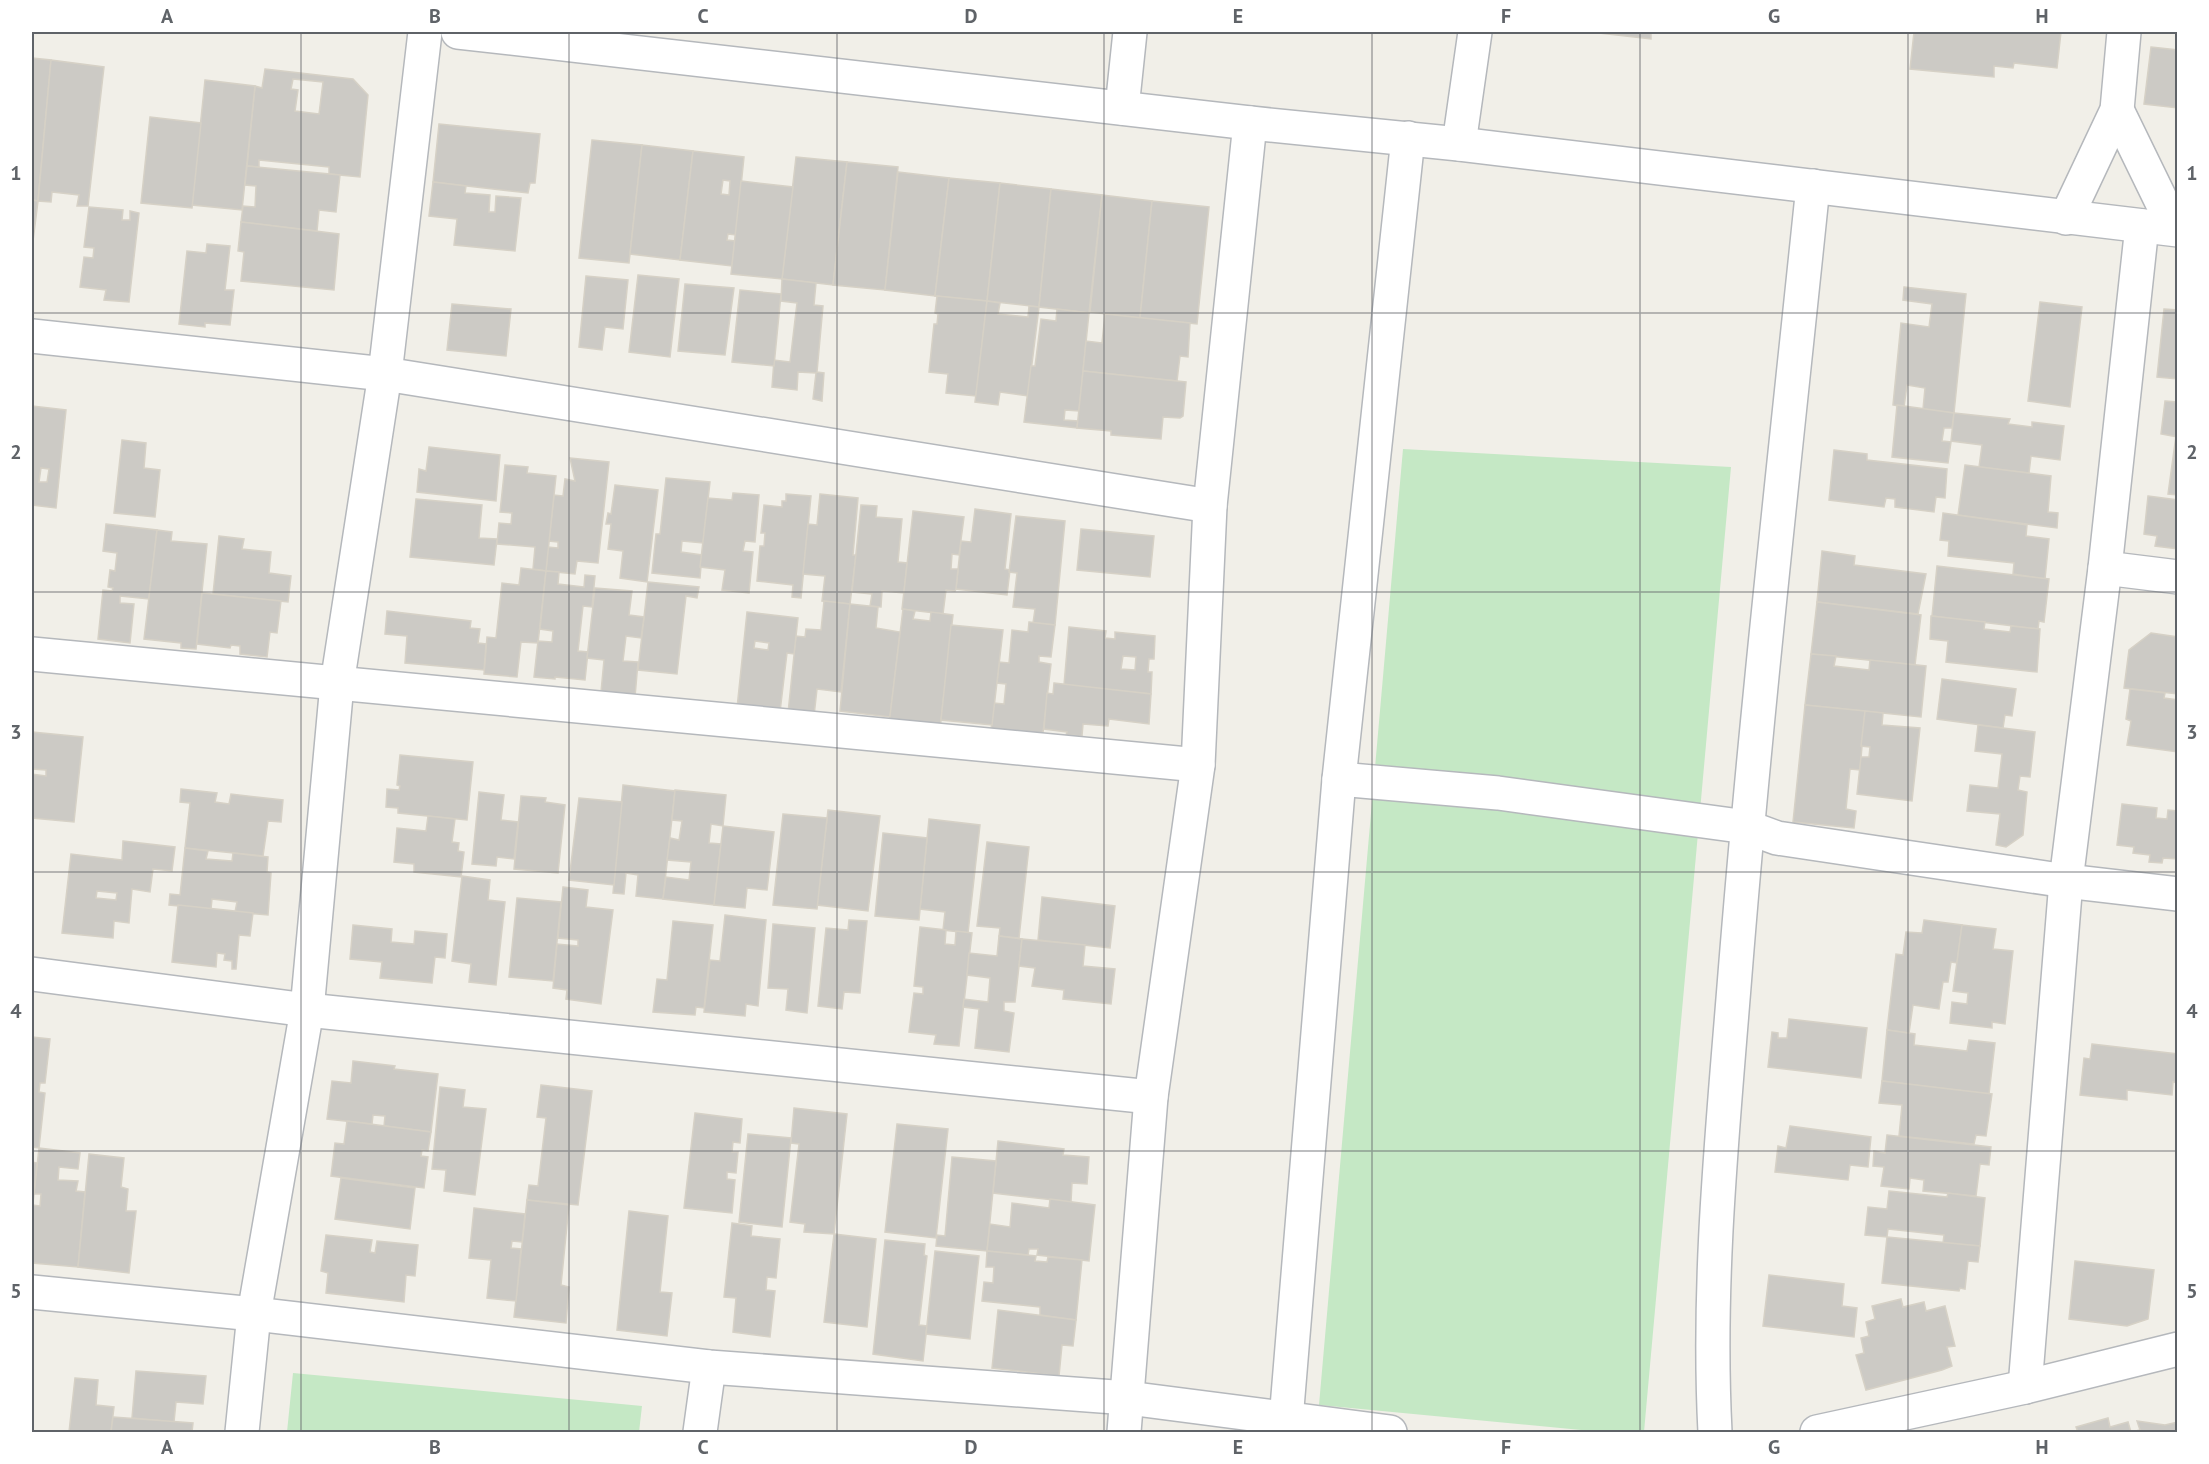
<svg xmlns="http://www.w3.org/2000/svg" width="2209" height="1464" viewBox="0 0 2209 1464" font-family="'PT Sans',sans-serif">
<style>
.green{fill:#c5e8c5}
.building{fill:#cccac5;stroke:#d6d1c6;stroke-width:1.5;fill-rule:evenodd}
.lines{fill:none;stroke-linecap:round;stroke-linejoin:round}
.minor-casing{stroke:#b5b8bc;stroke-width:36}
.minor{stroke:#fff;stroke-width:33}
.grid{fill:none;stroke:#5f6368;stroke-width:1.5;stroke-opacity:0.55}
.neatline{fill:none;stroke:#5f6368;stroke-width:2}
.grid-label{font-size:20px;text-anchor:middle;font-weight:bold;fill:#5f6368}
</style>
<rect width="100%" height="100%" fill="#f1efe8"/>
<g class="green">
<polygon points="1403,449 1731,467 1644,1432 1602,1432 1319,1405"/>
<polygon points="293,1373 642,1406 639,1432 287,1432"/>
</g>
<g class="building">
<polygon points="1590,32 1651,32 1651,39"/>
<polygon points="1914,32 2061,32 2057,68 2014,63 2013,68 1994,66 1994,77 1910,69"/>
<polygon points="2151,47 2178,50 2178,108 2144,104"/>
<polygon points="32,58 51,60 38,201 32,200"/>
<polygon points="51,60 104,67 88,206 77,206 79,195 52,192 51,202 38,201"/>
<path d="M265,69L353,79L368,95L360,177L329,174V167L259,160V167L247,166L255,86L262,88ZM293,79L323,82L319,114L295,111L298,90L291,89Z"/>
<polygon points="205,80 255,86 242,210 192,205"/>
<polygon points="150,117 201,123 192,208 141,203"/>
<polygon points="439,124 540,134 535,183 530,183 528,193 433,182"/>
<polygon points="592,140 642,145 629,263 579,258"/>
<polygon points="642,145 693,151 680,260 630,254"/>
<path d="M693,151L744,157L736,235L728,234L727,240L735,241L732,266L680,260ZM723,180L730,181L729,195L721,194Z"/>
<polygon points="796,157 847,162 833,285 782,279"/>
<polygon points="847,162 898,167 885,290 833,285"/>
<polygon points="247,166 340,175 336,212 319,210 317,231 241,222 243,206 255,207 256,186 245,185"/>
<polygon points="898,172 949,178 935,296 885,290"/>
<polygon points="949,178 1000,183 987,301 935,296"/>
<polygon points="741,181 793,187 782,279 731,274"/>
<polygon points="433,182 466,186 465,193 490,195 489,212 495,212 496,196 521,198 515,251 454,245 457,219 429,216"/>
<polygon points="1000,183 1051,189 1039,307 987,301"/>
<polygon points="1051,189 1102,195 1089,313 1039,307"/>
<polygon points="1102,195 1152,201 1140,318 1090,312"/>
<polygon points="32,200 38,201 33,241 32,240"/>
<polygon points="1152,201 1209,207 1197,324 1140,318"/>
<polygon points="89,207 123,210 122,220 130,220 130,211 139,213 129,302 104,300 106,290 80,287 84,257 93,258 94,248 84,247"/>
<polygon points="241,222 339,234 334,290 241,281 244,252 238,251"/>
<polygon points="207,244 230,246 225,290 234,290 230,325 205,323 205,327 179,324 187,251 206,253"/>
<polygon points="638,275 679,279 670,357 629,352"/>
<polygon points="586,276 628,280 623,329 605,327 602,350 579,347"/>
<polygon points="782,279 816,283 814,305 823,306 817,372 824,373 822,401 813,399 816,373 798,372 797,390 772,387 774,360 790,362 797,303 781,301"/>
<polygon points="685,284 734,288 725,355 678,351"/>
<polygon points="1904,287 1966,294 1954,413 1923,409 1925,388 1907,385 1904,407 1893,405 1901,323 1929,327 1932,304 1903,300"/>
<polygon points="740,290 781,294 774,366 732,362"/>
<polygon points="937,296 987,301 976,396 946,393 948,374 929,372 934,324 937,324 938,314 935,313"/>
<polygon points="987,301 1000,303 998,314 1028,317 1029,306 1039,307 1028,396 1000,392 998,405 975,402"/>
<polygon points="2040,302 2082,307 2070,407 2028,401"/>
<polygon points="452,304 511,309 506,356 447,350"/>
<polygon points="1057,309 1089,313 1079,411 1065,410 1064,420 1078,421 1077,428 1024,422 1031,366 1035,366 1041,319 1056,321"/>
<polygon points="2164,309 2178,310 2178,379 2157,377"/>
<polygon points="1105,314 1190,323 1188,357 1180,356 1177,381 1083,371 1086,341 1102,343"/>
<polygon points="1083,371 1186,382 1183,416 1180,418 1163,417 1161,439 1111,435 1111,431 1077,428"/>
<polygon points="2165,401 2178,402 2178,437 2161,434"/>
<polygon points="1897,405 1954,413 1952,428 1944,428 1942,441 1951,442 1948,463 1892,457"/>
<path d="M32,406L66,410L56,508L32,505ZM41,468L49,469L47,482H39Z"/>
<polygon points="1954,413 2010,419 2008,424 2032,427 2032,422 2064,426 2060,460 2031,456 2029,473 1979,467 1982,445 1951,441"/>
<polygon points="2176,436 2178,437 2178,495 2168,494"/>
<polygon points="122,440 146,443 144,468 160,470 155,517 114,513"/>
<polygon points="429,447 500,455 496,501 417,492 419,469 426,471"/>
<polygon points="1834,450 1867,454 1867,460 1947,469 1945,498 1936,497 1934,512 1895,507 1895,499 1886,498 1884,507 1829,500"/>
<polygon points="570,458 609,462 598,563 577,561 575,574 546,571 548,547 558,548 558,542 549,541 554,495 563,496 565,479 575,481"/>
<polygon points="505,465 528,467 527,473 556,476 546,571 533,569 535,547 497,544 499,523 511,524 512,513 500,512"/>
<polygon points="1965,465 2051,476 2048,512 2058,513 2057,528 1958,515"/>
<polygon points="666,478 710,482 703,543 682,541 681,552 702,555 700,578 652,573 656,534 660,534"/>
<polygon points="615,485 658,490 647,582 620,578 623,551 608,549 611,524 606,524 608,513 611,514"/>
<polygon points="733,493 759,495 755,542 745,541 743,551 753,552 749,593 722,590 725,570 700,567 708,498 732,500"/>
<polygon points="786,494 811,496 801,598 792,597 793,585 757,581 760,546 764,546 765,533 761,533 764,505 782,507 782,501 786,501"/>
<polygon points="820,494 858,498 853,555 856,555 850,604 822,601 825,576 803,574 808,524 817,525"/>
<polygon points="2148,496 2178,500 2178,549 2155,546 2157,536 2144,534"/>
<polygon points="416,499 482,505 479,538 497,539 494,565 410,557"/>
<polygon points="861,505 877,506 876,517 902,519 898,562 907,563 904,593 882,591 881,607 870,606 872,594 852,592"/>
<polygon points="975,509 1011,514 1005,569 1010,570 1007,595 956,589 961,541 971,542"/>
<polygon points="913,511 964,517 959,555 952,554 951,569 958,569 956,589 955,591 946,590 943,614 902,609"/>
<polygon points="1943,513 2027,525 2026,536 2049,539 2045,579 2013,574 2014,563 1948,556 1949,541 1940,540"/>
<polygon points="1016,516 1065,521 1055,625 1033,623 1035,609 1013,607 1017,573 1009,572"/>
<polygon points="106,524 157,530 149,599 120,596 120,603 134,604 130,643 98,639 103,590 112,591 113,588 108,587 110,570 115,571 117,553 103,551"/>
<polygon points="1081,529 1154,536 1150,577 1077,570"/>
<polygon points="157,530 172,532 171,541 207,544 196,649 181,648 181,643 144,639"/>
<polygon points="219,536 244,539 242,549 271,552 269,573 291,576 288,602 213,594"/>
<polygon points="1822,551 1855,556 1854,565 1926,574 1918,614 1817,602"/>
<polygon points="1937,566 2049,579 2044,622 2039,621 2038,629 1932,616"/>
<polygon points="521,568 546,571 538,643 521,642 517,677 484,674 487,637 496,638 502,583 519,585"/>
<polygon points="546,571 559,572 558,584 584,587 585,575 595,576 592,607 583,606 578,651 588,652 585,680 555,677 555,679 534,677 538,641 552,642 553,631 540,629"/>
<polygon points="648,582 699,587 697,598 686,596 677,674 638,670"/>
<polygon points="595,588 632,591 629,615 644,617 641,638 626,636 623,661 638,662 635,697 601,692 604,660 587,658"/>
<polygon points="202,593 281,601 277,633 270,632 267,657 240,654 240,646 231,645 230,648 197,644"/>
<polygon points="824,601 850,604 841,692 817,689 814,716 788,713 796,636 805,637 806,629 821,630"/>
<polygon points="1817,602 1921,615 1915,665 1811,654"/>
<polygon points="850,604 878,607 876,628 900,632 890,717 840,711"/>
<polygon points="903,609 915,611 913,619 930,621 931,612 953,615 940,729 889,724"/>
<polygon points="387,611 471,621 470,628 480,629 478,643 486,644 484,670 405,663 407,636 385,634"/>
<path d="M747,612L798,618L794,654L787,653L780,712L737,708ZM755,641L769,643L768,650L754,648Z"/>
<polygon points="1931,616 1985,622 1984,629 2010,632 2011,626 2040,629 2037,672 1946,662 1948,641 1930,639"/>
<polygon points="1029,622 1055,625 1051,657 1039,656 1039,662 1051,664 1042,741 990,739 994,703 1004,704 1006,684 997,683 999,662 1009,663 1012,630 1028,632"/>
<polygon points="951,625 1003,630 992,725 941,720"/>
<path d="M1069,627L1106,631L1105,638L1115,639V632L1155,636L1154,659H1149L1148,672H1152L1151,694L1064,685ZM1123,656L1136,657L1135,670L1121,669Z"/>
<polygon points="2151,633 2178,637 2178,694 2124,688 2129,650"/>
<polygon points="1811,654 1836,656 1834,666 1869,670 1870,660 1926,666 1921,717 1805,705"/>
<polygon points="1942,679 2016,689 2012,716 2005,715 2003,728 1937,719"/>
<polygon points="1054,683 1151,694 1149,724 1109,719 1108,726 1083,724 1082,736 1066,735 1067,732 1044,729 1047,693 1053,694"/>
<polygon points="2130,689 2165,693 2164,698 2178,700 2178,752 2127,745 2131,721 2126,719"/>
<polygon points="1805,705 1865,711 1860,770 1850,769 1846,809 1856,811 1854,828 1793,822"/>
<polygon points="1865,711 1883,713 1882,725 1920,728 1912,801 1857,794 1861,757 1869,757 1870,747 1861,746"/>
<polygon points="1978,725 2035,732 2030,777 2020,776 2018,790 2027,792 2023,835 2006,847 1996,845 2000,814 1967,811 1970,785 1998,788 2002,754 1975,751"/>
<polygon points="32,732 83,737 74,822 32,818 32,774 46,776 46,770 32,769"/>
<polygon points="400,755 473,762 467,820 398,813 398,808 386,807 387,789 399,790 400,786 397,785"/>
<polygon points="623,785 675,791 663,899 636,896 638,875 626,873 624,894 613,893"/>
<polygon points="181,789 217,793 215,802 229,804 231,794 283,800 281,822 268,821 263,856 185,848 190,803 180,802"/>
<polygon points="675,790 726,795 723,826 711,824 709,843 721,844 714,905 663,899 666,877 689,880 691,862 667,860 670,838 679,840 682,821 672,820"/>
<polygon points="479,792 504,795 501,820 518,822 514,859 497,857 496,866 472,864"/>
<polygon points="521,796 546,798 545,802 565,805 558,873 514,869"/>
<polygon points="579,798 622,802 614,885 569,880"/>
<polygon points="2122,804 2157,808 2156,818 2167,819 2168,810 2178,811 2178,859 2163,858 2162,863 2149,862 2150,855 2133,853 2134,847 2117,845"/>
<polygon points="828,810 880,816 868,911 817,905"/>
<polygon points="783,814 827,818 817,909 773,905"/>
<polygon points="428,816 455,819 452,842 459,843 458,851 464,852 461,877 414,872 414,864 394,862 397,828 426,831"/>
<polygon points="929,819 980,825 968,933 943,930 945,912 920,909"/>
<polygon points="723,826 774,832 767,890 747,888 745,908 714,905"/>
<polygon points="883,833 927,838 919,920 875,916"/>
<path d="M123,841L175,847L172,871L153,869L150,892L132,889L129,923L114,921L113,938L62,933L71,854L122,860ZM97,891L117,893L116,900L96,898Z"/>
<polygon points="987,842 1029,847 1019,938 999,936 1000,928 977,926"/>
<polygon points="185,848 208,851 206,859 232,861 233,853 268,857 267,872 271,873 268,915 235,912 237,902 212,899 211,909 169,905 170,894 180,895"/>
<polygon points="462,876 490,880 488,900 505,902 496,985 469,982 471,964 452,961"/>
<polygon points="563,887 588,890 586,907 613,910 601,1004 566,999 567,990 553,988 557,944 578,946 578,940 558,938"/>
<polygon points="1042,897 1115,906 1110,948 1038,940"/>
<polygon points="517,898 561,902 553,981 509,977"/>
<polygon points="178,905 253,913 250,936 239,935 236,969 232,969 232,961 224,960 225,954 217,953 216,967 172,962"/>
<polygon points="725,915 766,920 758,1006 746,1004 745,1016 704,1012 710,960 720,961"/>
<polygon points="849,920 867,921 860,993 844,992 842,1009 818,1006 826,928 848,930"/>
<polygon points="1924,920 1962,925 1957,963 1951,962 1948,982 1943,982 1939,1009 1913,1005 1909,1033 1887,1030 1896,954 1903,955 1906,932 1922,933"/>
<polygon points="673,921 713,925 704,1008 696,1007 695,1015 653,1012 657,979 667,980"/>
<polygon points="773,924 815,928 807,1013 786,1010 788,989 768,988"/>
<polygon points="353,925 392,929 391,942 414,944 415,931 447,934 445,958 435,957 432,983 380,978 382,962 350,959"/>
<polygon points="1962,925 1996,929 1993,949 2013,951 2005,1024 1992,1022 1992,1028 1950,1023 1952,1002 1967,1004 1968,993 1953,991"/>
<polygon points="920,927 946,930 945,944 955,945 956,931 972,933 959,1046 934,1044 936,1035 909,1032 914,993 923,994 923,987 914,986"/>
<polygon points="999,936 1022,939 1015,1002 1004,1002 1004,1011 1014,1013 1009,1052 975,1048 979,1009 963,1007 964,999 988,1002 990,978 967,975 969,953 997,956"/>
<polygon points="1022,939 1085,945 1083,966 1115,969 1111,1004 1063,999 1064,990 1032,986 1035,968 1019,966"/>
<polygon points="1789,1019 1867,1028 1861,1078 1768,1067 1772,1032 1778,1033 1778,1038 1787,1038"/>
<polygon points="1887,1030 1915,1034 1914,1045 1967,1051 1969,1040 1995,1043 1989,1094 1882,1081"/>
<polygon points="32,1037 50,1039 45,1083 40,1083 39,1092 45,1093 39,1148 32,1147"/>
<polygon points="2092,1044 2178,1054 2178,1083 2173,1082 2172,1095 2127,1090 2127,1100 2080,1095 2084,1058 2090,1059"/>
<polygon points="353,1061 395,1066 394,1069 438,1074 431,1132 384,1126 385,1116 373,1115 372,1124 327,1119 332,1081 351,1083"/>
<polygon points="1882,1081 1992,1094 1986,1136 1976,1135 1974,1144 1899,1136 1902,1105 1879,1103"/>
<polygon points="541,1085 592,1091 578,1205 527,1200 529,1185 538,1186 546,1118 537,1117"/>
<polygon points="440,1087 465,1090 463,1107 486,1109 475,1195 444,1191 446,1170 432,1169"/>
<polygon points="794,1108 847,1114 834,1234 804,1232 805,1224 790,1222 799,1144 791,1143"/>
<polygon points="695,1113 742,1119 740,1143 733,1142 732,1152 738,1152 736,1173 727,1172 727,1179 735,1180 732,1213 684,1208"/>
<polygon points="347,1121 431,1132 428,1151 422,1150 421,1156 428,1157 424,1188 331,1176 335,1143 344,1144"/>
<polygon points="897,1124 948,1129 936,1238 885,1232"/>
<polygon points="1790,1126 1871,1137 1868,1167 1850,1165 1848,1180 1775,1172 1778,1146 1786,1148"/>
<polygon points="748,1134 791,1138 782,1227 739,1222"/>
<polygon points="1887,1135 1991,1147 1989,1165 1980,1164 1976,1196 1923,1191 1924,1180 1910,1178 1909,1189 1881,1186 1884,1167 1873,1166 1874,1151 1885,1153"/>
<polygon points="998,1141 1064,1149 1063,1155 1089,1157 1087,1184 1072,1183 1071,1202 993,1193"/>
<polygon points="39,1148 80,1153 78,1169 59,1167 58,1180 78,1181 76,1191 85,1192 78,1267 32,1263 33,1205 40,1206 41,1194 34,1194"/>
<polygon points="89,1154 124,1158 121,1187 128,1189 126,1211 136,1211 129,1273 78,1267"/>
<polygon points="952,1157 996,1161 987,1251 936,1246 937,1235 945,1236"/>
<polygon points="32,1162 37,1163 32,1213"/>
<polygon points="341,1178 415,1188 410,1229 335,1219"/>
<polygon points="1889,1191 1947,1197 1948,1193 1985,1198 1980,1246 1943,1243 1944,1235 1888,1229 1887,1237 1865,1235 1868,1207 1887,1209"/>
<polygon points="1050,1199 1095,1205 1089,1261 1037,1255 1038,1249 1029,1249 1028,1255 987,1251 990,1224 1010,1227 1012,1203 1049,1208"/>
<polygon points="527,1200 569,1205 561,1285 569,1287 566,1323 514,1317"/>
<polygon points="474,1208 525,1214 522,1242 512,1241 511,1248 521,1249 516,1301 487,1298 491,1260 469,1258"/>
<polygon points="629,1211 668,1216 660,1292 672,1293 667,1336 617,1330"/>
<polygon points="732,1223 752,1226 751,1236 780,1239 776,1278 767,1277 766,1290 775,1291 770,1337 733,1332 736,1298 724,1297"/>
<polygon points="834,1234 876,1239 867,1327 824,1322"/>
<polygon points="326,1235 372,1240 370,1252 375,1253 377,1241 418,1245 415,1276 406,1275 404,1302 326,1293 328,1273 321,1271"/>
<polygon points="1887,1237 1980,1246 1978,1262 1968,1261 1965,1289 1960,1288 1959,1291 1882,1283"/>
<polygon points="885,1240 925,1244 924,1255 927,1256 919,1325 927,1326 923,1361 873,1354"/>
<polygon points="935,1251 979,1256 970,1339 926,1334"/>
<polygon points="987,1251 1036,1256 1035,1261 1047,1262 1048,1257 1082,1260 1076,1320 1040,1315 1040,1307 982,1301 984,1282 993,1283 994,1267 986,1267"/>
<polygon points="2075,1261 2154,1270 2148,1319 2127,1326 2069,1319"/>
<polygon points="1769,1275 1844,1284 1842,1306 1857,1308 1854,1337 1763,1326"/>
<polygon points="1901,1299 1903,1307 1924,1302 1926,1311 1945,1306 1955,1346 1947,1347 1952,1366 1942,1370 1866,1390 1856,1355 1864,1353 1861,1338 1869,1336 1866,1322 1875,1319 1872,1306"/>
<polygon points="998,1310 1076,1320 1073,1346 1062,1345 1059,1376 992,1368"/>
<polygon points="136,1371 206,1376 203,1404 176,1402 174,1422 132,1418"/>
<polygon points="75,1378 98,1380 96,1405 114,1407 111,1432 69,1432"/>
<polygon points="113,1417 193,1423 192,1432 111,1432"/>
<polygon points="2108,1418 2110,1427 2128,1422 2131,1432 2078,1432 2076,1427"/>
<polygon points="2137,1421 2165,1425 2178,1422 2178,1432 2131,1432 2140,1430"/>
</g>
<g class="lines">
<defs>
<g id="minor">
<polyline points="458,32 1250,123 1459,144 2178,230"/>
<polyline points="1122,108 1130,32"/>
<polyline points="2117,110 2175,229"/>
<polyline points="1459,144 1475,32"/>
<polyline points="2066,218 2117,110 2124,32"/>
<polyline points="32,336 385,374 1210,506"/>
<polyline points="2105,568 2178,577"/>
<polyline points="32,654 1198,765"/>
<polyline points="1339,779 1498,793 1747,827 1777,838 2066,881 2178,894"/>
<polyline points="32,974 307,1010 1151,1097"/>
<polyline points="32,1292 254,1314 709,1367 1128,1398 1390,1432"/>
<polyline points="2025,1387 2066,881 2105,568 2142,226"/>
<polyline points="1286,1420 1339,779 1408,138"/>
<polyline points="242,1432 254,1314 307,1010 337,684 385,374 425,32"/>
<polyline points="700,1432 709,1367"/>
<polyline points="1124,1432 1151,1097 1198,765 1210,506 1250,123"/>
<path d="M1715,1432C1707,1279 1723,1127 1735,974C1756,711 1786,448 1813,186"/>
<polyline points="1817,1432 2025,1387 2178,1349"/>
</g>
</defs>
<use href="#minor" class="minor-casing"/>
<use href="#minor" class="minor"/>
</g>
<path class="grid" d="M301,32V1432M569,32V1432M837,32V1432M1104,32V1432M1372,32V1432M1640,32V1432M1908,32V1432M32,313H2178M32,592H2178M32,872H2178M32,1151H2178"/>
<rect width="2209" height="1464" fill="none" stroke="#ffffff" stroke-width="66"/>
<rect x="33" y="33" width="2143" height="1398" class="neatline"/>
<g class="grid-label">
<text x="167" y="23">A</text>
<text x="435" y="23">B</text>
<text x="703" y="23">C</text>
<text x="971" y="23">D</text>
<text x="1238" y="23">E</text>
<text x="1506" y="23">F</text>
<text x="1774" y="23">G</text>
<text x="2042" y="23">H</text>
<text x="16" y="180">1</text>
<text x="2192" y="180">1</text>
<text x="16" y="459">2</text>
<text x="2192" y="459">2</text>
<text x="16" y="739">3</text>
<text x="2192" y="739">3</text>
<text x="16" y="1018">4</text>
<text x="2192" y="1018">4</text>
<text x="16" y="1298">5</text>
<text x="2192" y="1298">5</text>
<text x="167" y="1454">A</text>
<text x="435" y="1454">B</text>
<text x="703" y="1454">C</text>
<text x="971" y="1454">D</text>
<text x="1238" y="1454">E</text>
<text x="1506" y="1454">F</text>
<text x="1774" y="1454">G</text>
<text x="2042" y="1454">H</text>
</g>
</svg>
